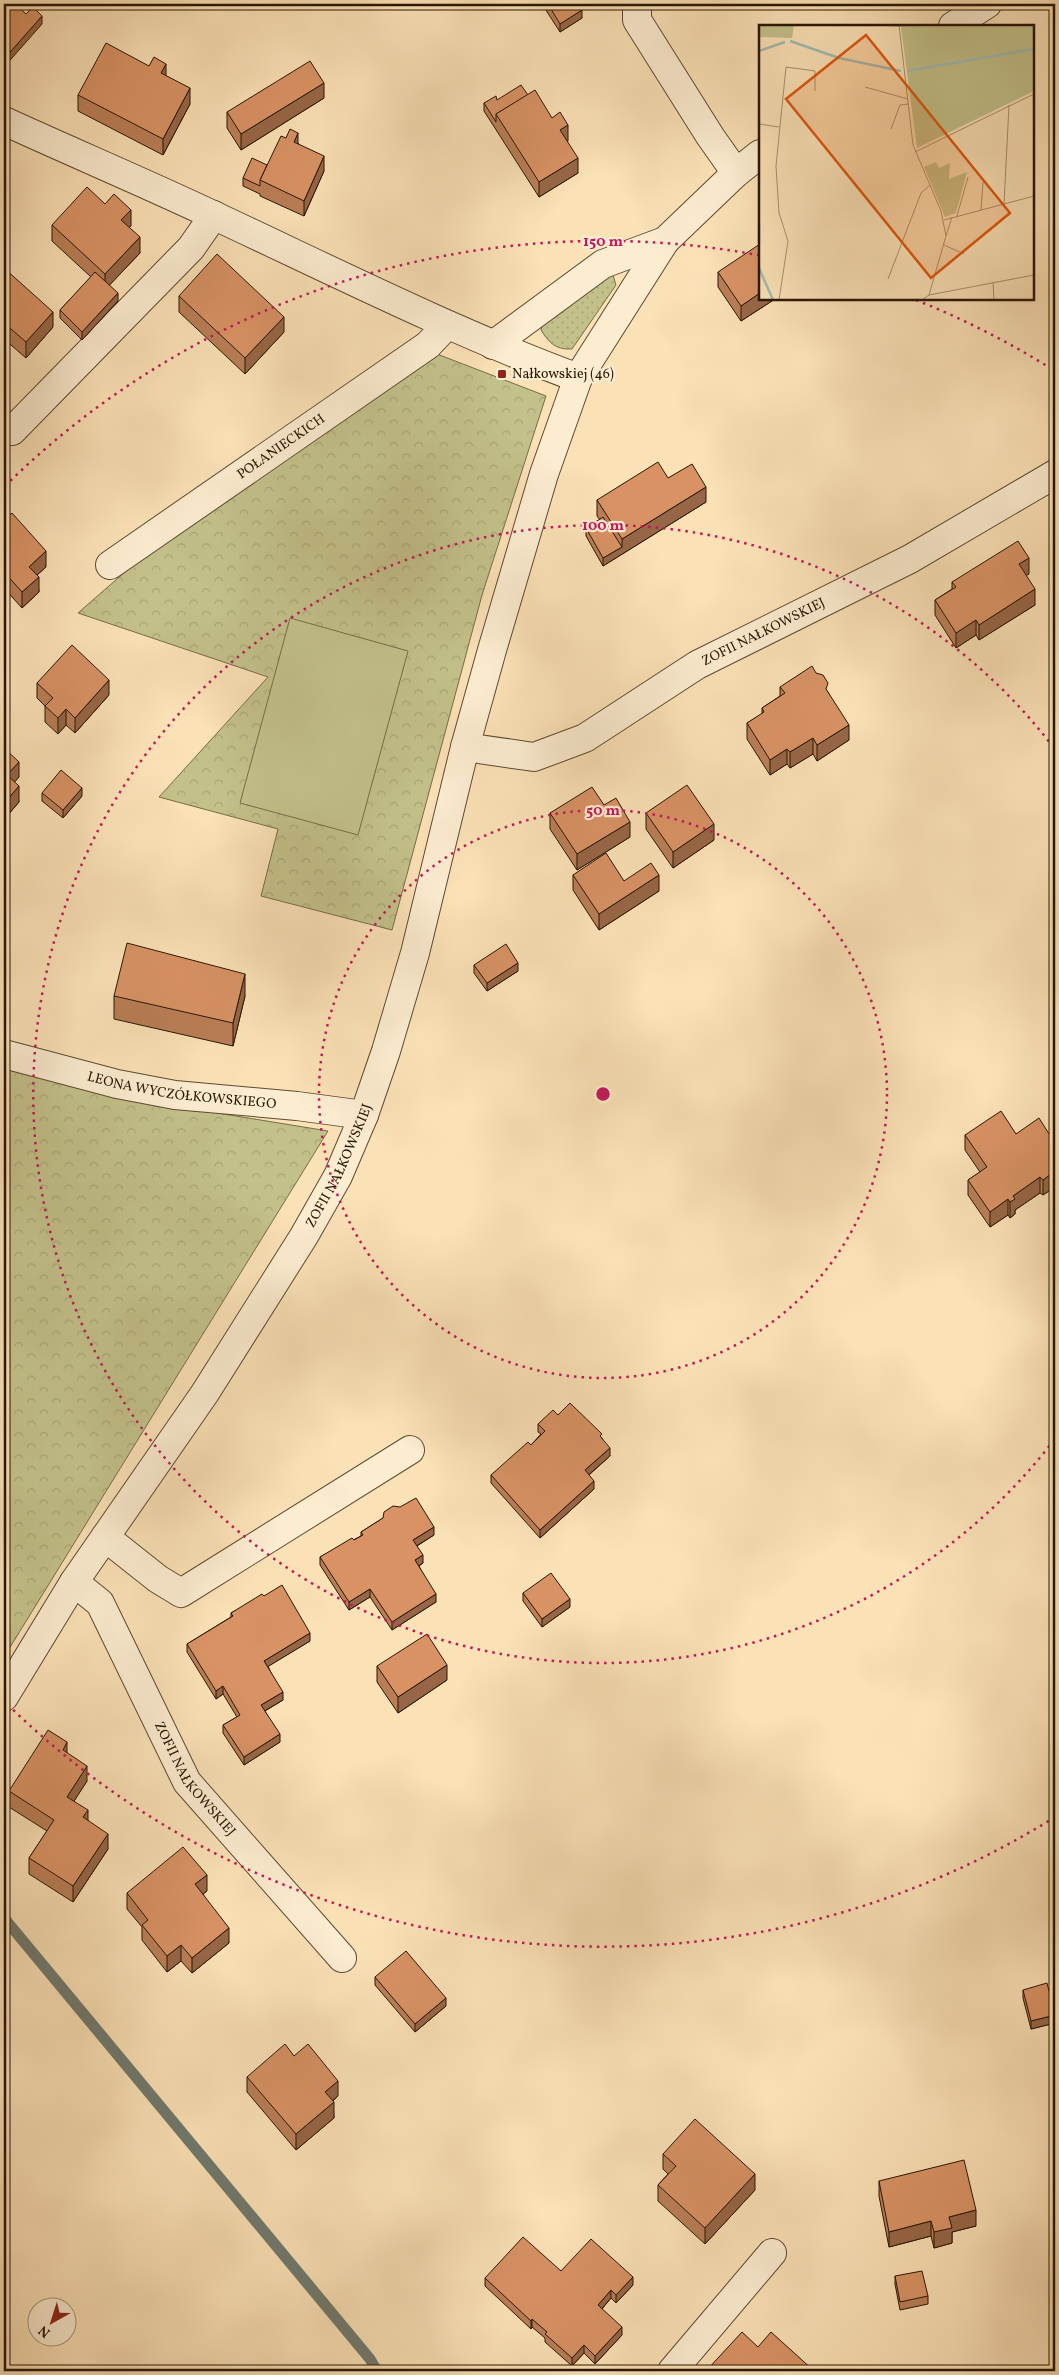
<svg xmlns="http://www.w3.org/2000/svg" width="1059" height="2375" viewBox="0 0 1059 2375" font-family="Vollkorn,serif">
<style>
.grass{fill:url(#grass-dots);stroke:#766c48}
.forest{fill:url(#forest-crowns);stroke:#766c48}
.pitch{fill:#c3c18a;stroke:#766c48}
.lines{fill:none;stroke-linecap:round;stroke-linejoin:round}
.stream{stroke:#707a6f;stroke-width:11}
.minor-casing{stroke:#5d4931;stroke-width:30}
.minor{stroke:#fcecd0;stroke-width:28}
.wall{fill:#ba7e56;stroke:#281605}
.shaded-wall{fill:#976646;stroke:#281605}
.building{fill:#d89264;stroke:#281605}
.ring{fill:none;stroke:#c2185b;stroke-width:2.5;stroke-dasharray:2.5 5}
.poi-dot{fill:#8f2418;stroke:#fcecd0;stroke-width:2}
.labels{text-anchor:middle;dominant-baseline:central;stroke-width:4.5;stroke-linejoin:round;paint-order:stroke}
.poi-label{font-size:14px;fill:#281605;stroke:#fcecd0;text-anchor:start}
.street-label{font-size:14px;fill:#281605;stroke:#fcecd0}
.inset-river{fill:none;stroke:#a0bcb5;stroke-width:2.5}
.inset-road{fill:none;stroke:#a7906f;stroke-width:1}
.view{fill:#de560c;fill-opacity:0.15;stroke:#de560c;stroke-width:2.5}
.inset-edge{fill:none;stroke:#281605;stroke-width:2.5}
.centre{fill:#c2185b;stroke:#fcecd0;stroke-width:2.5}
.ring-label{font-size:15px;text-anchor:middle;font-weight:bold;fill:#c2185b;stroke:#fcecd0;stroke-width:4.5;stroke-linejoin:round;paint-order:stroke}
</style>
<defs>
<pattern id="grass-dots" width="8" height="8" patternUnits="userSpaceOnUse" patternTransform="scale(1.25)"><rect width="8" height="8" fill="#c3c18a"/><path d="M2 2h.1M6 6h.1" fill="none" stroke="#a8a576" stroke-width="1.8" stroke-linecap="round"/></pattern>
<pattern id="forest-crowns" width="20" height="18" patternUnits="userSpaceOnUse" patternTransform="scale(1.25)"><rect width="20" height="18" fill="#c3c18a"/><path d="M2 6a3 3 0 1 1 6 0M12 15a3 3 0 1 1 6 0" fill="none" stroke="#a8a576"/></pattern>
</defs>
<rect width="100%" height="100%" fill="#fbe1b6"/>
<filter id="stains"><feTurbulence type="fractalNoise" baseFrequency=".004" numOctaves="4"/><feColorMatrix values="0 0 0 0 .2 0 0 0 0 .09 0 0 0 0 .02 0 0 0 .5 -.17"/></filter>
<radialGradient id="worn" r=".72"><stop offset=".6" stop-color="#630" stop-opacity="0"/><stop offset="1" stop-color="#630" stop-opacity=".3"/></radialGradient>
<path class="grass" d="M606,274L613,275L616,285L572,349C556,350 549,343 541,330L544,319Z"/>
<g class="forest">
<polygon points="437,354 546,396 482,595 392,930 261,896 278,829 159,797 268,677 78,613 133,565"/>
<polygon points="4,1068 150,1102 328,1131 4,1657"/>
</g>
<polygon class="pitch" points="290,618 408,651 358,835 240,803"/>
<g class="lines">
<polyline class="stream" points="4,1918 370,2359 377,2371"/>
<defs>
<g id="minor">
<polyline points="637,4 637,20 710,136 736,173"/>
<polyline points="953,26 987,4"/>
<path d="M4,121C74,153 145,183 215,216C335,272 454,332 578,378"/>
<polyline points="493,345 603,264 665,241"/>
<polyline points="12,431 191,248 214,215"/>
<path id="s1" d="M110,565L428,345L447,325"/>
<path id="s2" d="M465,747L534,757L585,738L697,665L910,559L1055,474"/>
<path id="s3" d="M4,1054L117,1084L175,1095L297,1106L364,1115"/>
<polyline points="105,1537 158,1579 181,1593 410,1450"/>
<path id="s4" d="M74,1582L100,1603L187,1782L342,1958"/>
<path id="s5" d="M4,1697L74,1582L205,1393L304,1236L338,1176L364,1115L386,1051L415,953L465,747L492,650L544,474L578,378L665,241L736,173L760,154"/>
<polyline points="672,2371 772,2253"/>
</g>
</defs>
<use href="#minor" class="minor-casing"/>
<use href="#minor" class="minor"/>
</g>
<g class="wall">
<polygon points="542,4 577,4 582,18 560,32"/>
<polygon points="166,76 190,104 163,155 78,111 78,95"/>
<polygon points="528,95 552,118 568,141 567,141 578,173 539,197 484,111 484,103"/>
<polygon points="324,98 241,150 227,128 227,112"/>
<polygon points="298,143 324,171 304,216 260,196 260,194 243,186 243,178 267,165"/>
<polygon points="105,204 131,226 129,227 140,253 109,285 118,301 82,340 60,318 60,310 91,277 52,241 52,225"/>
<polygon points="4,268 53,327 26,358 4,339"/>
<polygon points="718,272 760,299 775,299 741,321 718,287"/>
<polygon points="179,296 284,332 245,374 179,312"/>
<polygon points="597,500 706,502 603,566 586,536 586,528 600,520 597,516"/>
<polygon points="4,520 46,567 37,575 39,592 22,608 4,588"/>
<polygon points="1029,574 1026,575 1035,605 979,640 976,635 956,648 935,615 935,600 952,589 952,582"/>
<polygon points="37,683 109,695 75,733 66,725 58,734 45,722 45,706 37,698"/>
<polygon points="780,687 828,692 849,740 817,761 813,754 790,768 787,764 770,775 747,739 747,723 762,714 762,708 780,696"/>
<polygon points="4,748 19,777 14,782 19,802 7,816 4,813"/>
<polygon points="42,793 82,796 63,818 42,801"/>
<polygon points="604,805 630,837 577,870 550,829 550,813"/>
<polygon points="646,813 714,840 673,868 646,829"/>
<polygon points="573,875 624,881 659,891 599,930 573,890"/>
<polygon points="474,965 518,971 487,991 474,973"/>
<polygon points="114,996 245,996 233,1046 114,1019"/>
<polygon points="1016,1134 1051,1137 1055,1135 1055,1187 1043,1195 1040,1193 1015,1210 1015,1214 1010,1218 1008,1215 990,1227 968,1195 968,1180 980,1172 965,1150 965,1135"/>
<polygon points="558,1415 602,1438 610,1456 589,1475 594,1489 540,1538 491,1483 491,1475 531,1445 541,1434 538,1432 538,1424"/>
<polygon points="383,1518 434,1535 417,1546 423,1563 419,1566 436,1602 392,1630 370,1597 349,1610 320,1565 320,1557 361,1536 361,1532"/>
<polygon points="523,1593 570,1607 542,1627 523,1601"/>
<polygon points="264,1596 310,1641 268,1666 283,1700 265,1711 280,1742 244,1765 223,1733 223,1725 237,1717 223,1694 216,1699 187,1652 187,1644 231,1617 231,1613"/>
<polygon points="377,1666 447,1680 398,1713 377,1682"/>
<polygon points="67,1753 87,1781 74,1801 108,1849 73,1902 29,1874 29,1858 47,1831 9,1807 9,1791"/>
<polygon points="207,1891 203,1894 229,1943 192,1973 181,1961 167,1972 142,1940 142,1927 127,1909 127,1893"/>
<polygon points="375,1977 446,2006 415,2032 375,1985"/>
<polygon points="1023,1990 1055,2023 1031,2029 1023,1998"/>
<polygon points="294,2056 338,2096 333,2101 334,2118 296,2150 247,2092 247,2077"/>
<polygon points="663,2154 755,2190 705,2244 658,2201 658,2185 668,2174 663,2169"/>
<polygon points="879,2181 976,2226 952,2232 952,2243 934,2248 931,2236 889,2247 879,2196"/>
<polygon points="561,2271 633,2285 616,2303 611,2298 602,2309 622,2335 595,2364 584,2353 572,2366 545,2342 545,2338 532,2327 531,2329 485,2286 485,2278"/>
<polygon points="895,2276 928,2296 928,2304 900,2310 895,2284"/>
</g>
<g class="shaded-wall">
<polygon points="582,10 582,18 560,32 560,24"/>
<polygon points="42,16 42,24 4,67 4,59"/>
<polygon points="166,64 166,79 161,73"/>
<polygon points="324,83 324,98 241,150 241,134"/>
<polygon points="190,88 190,104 163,155 163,139"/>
<polygon points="568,125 568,141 560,146 560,130"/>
<polygon points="298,133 298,148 294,142"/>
<polygon points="324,156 324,171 304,216 304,201"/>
<polygon points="578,158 578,173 539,197 539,182"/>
<polygon points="131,210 131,226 121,235 121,220"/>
<polygon points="140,237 140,253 105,290 105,274"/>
<polygon points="118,293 118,301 82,340 82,332"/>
<polygon points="760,293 760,299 775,299 741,321 741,306"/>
<polygon points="53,312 53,327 26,358 26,342"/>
<polygon points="284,317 284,332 245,374 245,358"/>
<polygon points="706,487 706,502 603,566 603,558 622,547 622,539"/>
<polygon points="46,551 46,567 29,582 29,567"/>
<polygon points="1029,558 1029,574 1019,580 1019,564"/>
<polygon points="39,577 39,592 22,608 22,592"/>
<polygon points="1035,589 1035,605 979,640 979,625"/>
<polygon points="976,620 976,635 956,648 956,633"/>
<polygon points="109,680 109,695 75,733 75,718"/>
<polygon points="66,709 66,725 58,734 58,718"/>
<polygon points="849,725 849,740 817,761 817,745"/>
<polygon points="813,738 813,754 790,768 790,752"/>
<polygon points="787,749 787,764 770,775 770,760"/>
<polygon points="19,762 19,777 7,791 7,775"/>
<polygon points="19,786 19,802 7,816 7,800"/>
<polygon points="82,788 82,796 63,818 63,810"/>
<polygon points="630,822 630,837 577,870 577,854"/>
<polygon points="714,824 714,840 673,868 673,852"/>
<polygon points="659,875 659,891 599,930 599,914"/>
<polygon points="518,963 518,971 487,991 487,983"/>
<polygon points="245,974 245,996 233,1046 233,1023"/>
<polygon points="1055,1171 1055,1187 1043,1195 1043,1180"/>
<polygon points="1040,1177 1040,1193 1015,1210 1015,1214 1010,1218 1010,1202 1013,1196"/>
<polygon points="1008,1199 1008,1215 990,1227 990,1212"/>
<polygon points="610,1448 610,1456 585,1478 585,1470"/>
<polygon points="594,1481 594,1489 540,1538 540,1530"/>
<polygon points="434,1527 434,1535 413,1548 413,1540"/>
<polygon points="423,1555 423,1563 415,1568 415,1560"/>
<polygon points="370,1589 370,1597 349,1610 349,1602"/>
<polygon points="436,1594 436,1602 392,1630 392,1622"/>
<polygon points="570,1599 570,1607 542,1627 542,1619"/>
<polygon points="310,1633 310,1641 264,1669 264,1661"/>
<polygon points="447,1665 447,1680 398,1713 398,1697"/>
<polygon points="223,1686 223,1694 216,1699 216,1691"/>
<polygon points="283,1692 283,1700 261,1713 261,1705"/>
<polygon points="280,1734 280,1742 244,1765 244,1757"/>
<polygon points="67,1742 67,1758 63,1750"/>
<polygon points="87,1766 87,1781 67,1812 67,1797"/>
<polygon points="88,1810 88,1825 83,1817"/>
<polygon points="108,1834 108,1849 73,1902 73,1886"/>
<polygon points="207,1875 207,1891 195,1900 195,1884"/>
<polygon points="229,1928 229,1943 192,1973 192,1958"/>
<polygon points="181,1945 181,1961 167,1972 167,1956"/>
<polygon points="446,1998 446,2006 415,2032 415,2024"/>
<polygon points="1055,2015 1055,2023 1031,2029 1031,2021"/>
<polygon points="338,2081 338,2096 325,2107 325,2092"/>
<polygon points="334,2102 334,2118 296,2150 296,2134"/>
<polygon points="755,2174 755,2190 705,2244 705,2228"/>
<polygon points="976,2210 976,2226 952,2232 952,2243 934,2248 934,2232 949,2217"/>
<polygon points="931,2221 931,2236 889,2247 889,2232"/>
<polygon points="633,2277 633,2285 616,2303 616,2295"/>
<polygon points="611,2290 611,2298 598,2313 598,2305"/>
<polygon points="532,2319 532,2327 531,2329 531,2321"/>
<polygon points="622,2327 622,2335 595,2364 595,2356"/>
<polygon points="584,2345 584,2353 572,2366 572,2358"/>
</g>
<g class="building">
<polygon points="4,4 15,4 26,14 33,7 42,16 4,59"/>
<polygon points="548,4 577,4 582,10 560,24"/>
<polygon points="106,43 149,66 154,57 166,64 161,73 190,88 163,139 78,95"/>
<polygon points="310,61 324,83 241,134 227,112"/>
<polygon points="521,85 528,95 496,114 496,122 484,103 496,96 497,100"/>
<polygon points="535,90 552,118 560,112 568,125 560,130 578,158 539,182 496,114"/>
<polygon points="290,129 298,133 294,142 324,156 304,201 260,180 281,136 286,138"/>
<polygon points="252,158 267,165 260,180 260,186 243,178"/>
<polygon points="87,187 105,204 114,194 131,210 121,220 140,237 105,274 52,225"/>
<polygon points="760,244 760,293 741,306 718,272"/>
<polygon points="217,254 284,317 245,358 179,296"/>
<polygon points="4,268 53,312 26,342 4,323"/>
<polygon points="95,272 118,293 82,332 60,310"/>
<polygon points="658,462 668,478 692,464 706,487 622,539 597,500"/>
<polygon points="12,513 46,551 29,567 39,577 22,592 4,572 4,520"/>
<polygon points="603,517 622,547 603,558 586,528"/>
<polygon points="1018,541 1029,558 1019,564 1035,589 979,625 976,620 956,633 935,600 956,587 952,582"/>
<polygon points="72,645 109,680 75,718 66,709 58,718 45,706 53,698 37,683"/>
<polygon points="812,666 816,673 823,675 828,683 826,689 849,725 817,745 813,738 790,752 787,749 770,760 747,723 764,712 762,708 785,693 780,687"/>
<polygon points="4,748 19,762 7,775 19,786 7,800 4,797"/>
<polygon points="61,770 82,788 63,810 42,793"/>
<polygon points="687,785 714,824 673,852 646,813"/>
<polygon points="592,787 604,805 616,798 630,822 577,854 550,813"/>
<polygon points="606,853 624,881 651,863 659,875 599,914 573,875"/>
<polygon points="127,943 245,974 233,1023 114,996"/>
<polygon points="506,944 518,963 487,983 474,965"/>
<polygon points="1001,1111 1016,1134 1039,1118 1051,1137 1055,1135 1055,1171 1043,1180 1040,1177 1013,1196 1015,1199 1010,1202 1008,1199 990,1212 968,1180 987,1167 965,1135"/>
<polygon points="570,1403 602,1434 600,1436 610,1448 585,1470 594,1481 540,1530 491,1475 528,1442 531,1445 545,1431 538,1424 553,1410 558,1415"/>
<polygon points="416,1498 434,1527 413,1540 423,1555 415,1560 436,1594 392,1622 370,1589 349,1602 320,1557 352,1538 354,1540 363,1535 361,1532 383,1518 384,1512 393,1506 400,1507"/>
<polygon points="551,1573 570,1599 542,1619 523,1593"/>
<polygon points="282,1585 310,1633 264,1661 283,1692 261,1705 280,1734 244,1757 223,1725 240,1715 223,1686 216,1691 187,1644 233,1616 231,1613 262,1594 264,1596"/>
<polygon points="427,1634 447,1665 398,1697 377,1666"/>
<polygon points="48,1730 67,1742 63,1750 87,1766 67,1797 88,1810 83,1817 108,1834 73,1886 29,1858 54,1820 9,1791"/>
<polygon points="183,1847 207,1875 195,1884 229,1928 192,1958 181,1945 167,1956 142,1925 148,1920 127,1893"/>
<polygon points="406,1951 446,1998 415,2024 375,1977"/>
<polygon points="1047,1983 1055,2015 1031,2021 1023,1990"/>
<polygon points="285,2044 294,2056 308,2044 338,2081 325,2092 334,2102 296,2134 247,2077"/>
<polygon points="695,2119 755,2174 705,2228 658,2185 676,2166 663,2154"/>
<polygon points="964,2160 976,2210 949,2217 952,2228 934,2232 931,2221 889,2232 879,2181"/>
<polygon points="523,2237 561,2271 591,2239 633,2277 616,2295 611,2290 598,2305 622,2327 595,2356 584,2345 572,2358 545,2334 547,2332 532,2319 531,2321 485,2278"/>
<polygon points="922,2271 928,2296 900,2302 895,2276"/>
<polygon points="742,2332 758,2347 771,2332 813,2370 811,2371 706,2371"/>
</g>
<g class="ring">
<circle cx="603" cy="1094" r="284"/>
<path d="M1054 1440A569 569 0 1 1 1054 748"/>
<path d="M1055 1817A853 853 0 0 1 5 1702M5 486A853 853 0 0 1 758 255M916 300A853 853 0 0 1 1055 371"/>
</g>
<rect class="poi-dot" x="497" y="369" width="10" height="10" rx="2.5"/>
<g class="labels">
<g class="poi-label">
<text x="512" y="374">Nałkowskiej (46)</text>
</g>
<g class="street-label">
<text stroke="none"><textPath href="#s1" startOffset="208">POŁANIECKICH</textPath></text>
<text stroke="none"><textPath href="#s2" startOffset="332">ZOFII NAŁKOWSKIEJ</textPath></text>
<text stroke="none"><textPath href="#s3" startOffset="182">LEONA WYCZÓŁKOWSKIEGO</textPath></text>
<text stroke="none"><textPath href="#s5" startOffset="629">ZOFII NAŁKOWSKIEJ</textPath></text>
<text stroke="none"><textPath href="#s4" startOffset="234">ZOFII NAŁKOWSKIEJ</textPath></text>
</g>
</g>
<g transform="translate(759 25)">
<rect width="275" height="275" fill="#fbe1b6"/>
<path d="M0,0H35L33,13L0,12ZM106,0H275V66L158,123L142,2ZM177,137L180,143L191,138L190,154L208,147L197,188L186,192L165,142Z" fill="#c3c18a"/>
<path d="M184,142L192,159L181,164L174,147Z" fill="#c3c18a"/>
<path class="inset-river" d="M31,16L80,33L142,46M0,26L26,17M148,46L275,24M0,200V217M0,243L14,275"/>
<path class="inset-road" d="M140,0L154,120L182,186L187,211L170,270L163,275M106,62L149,74M0,99L20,102M132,104L141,80L150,79M156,127L275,69M245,179L250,80M222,185L224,157M198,191L209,152M185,195L275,171M187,211L193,192M185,220L205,229M129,254L162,168L171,160M234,257L235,275M170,270L275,250M20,275L29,216L20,188L17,141L27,42L56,46V66"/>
<path class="view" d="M107,10L251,188L172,253L27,74Z"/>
<rect width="275" height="275" class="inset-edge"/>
</g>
<circle cx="603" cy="1094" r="8" class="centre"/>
<g class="ring-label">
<text x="603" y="246">150 m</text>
<text x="603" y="530">100 m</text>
<text x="603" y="815">50 m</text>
</g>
<rect width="1059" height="2375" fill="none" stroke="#fbe1b6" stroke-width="20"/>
<rect x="5" y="5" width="1049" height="2365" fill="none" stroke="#281605" stroke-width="2.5"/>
<rect x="10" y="10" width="1039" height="2355" fill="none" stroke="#281605"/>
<g transform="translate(52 2322) rotate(219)"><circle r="24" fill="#fcecd0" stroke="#a7967f"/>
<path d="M0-4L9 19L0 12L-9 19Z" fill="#8f2418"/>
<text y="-8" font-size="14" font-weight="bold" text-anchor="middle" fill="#281605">N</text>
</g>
<rect width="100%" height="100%" filter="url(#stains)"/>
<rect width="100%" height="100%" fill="url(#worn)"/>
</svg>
